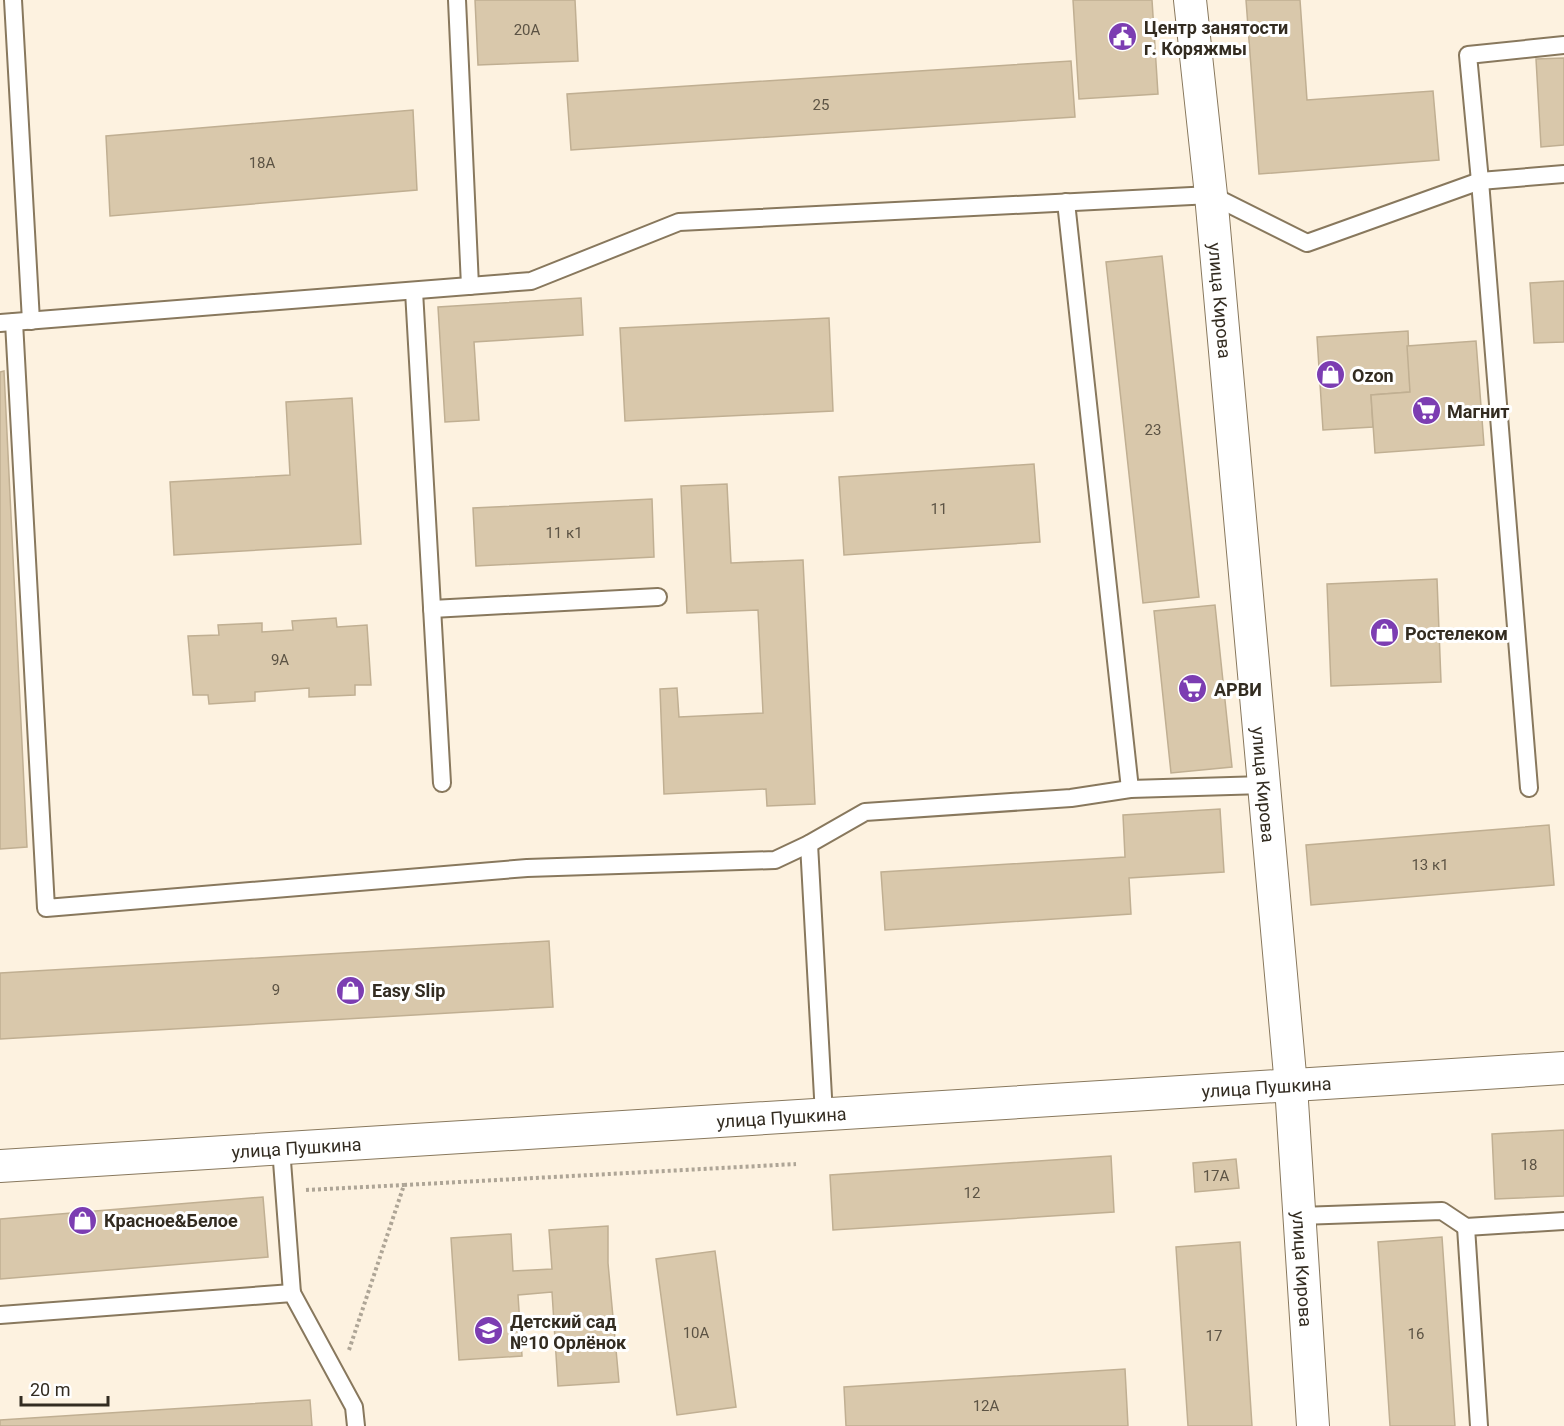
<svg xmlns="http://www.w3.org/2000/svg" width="1564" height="1426" viewBox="0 0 1564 1426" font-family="Roboto,sans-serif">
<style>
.building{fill:#d9c8ab;stroke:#c0af92;stroke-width:1.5}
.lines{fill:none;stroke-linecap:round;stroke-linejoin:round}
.lane-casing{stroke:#88785d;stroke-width:20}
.street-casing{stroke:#88785d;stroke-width:34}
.path{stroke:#aea596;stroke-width:4;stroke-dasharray:3 3;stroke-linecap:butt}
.lane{stroke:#fff;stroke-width:16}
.street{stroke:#fff;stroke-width:32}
.labels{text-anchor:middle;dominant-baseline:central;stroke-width:6;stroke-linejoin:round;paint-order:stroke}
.number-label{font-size:15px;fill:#5c5344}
.poi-label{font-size:18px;font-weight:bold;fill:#332c21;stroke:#fff;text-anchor:start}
.street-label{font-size:18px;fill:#332c21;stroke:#fff}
</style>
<rect width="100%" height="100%" fill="#fdf2e0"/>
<g class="building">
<polygon points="475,0 575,0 578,61 478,65"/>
<polygon points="1073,0 1152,0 1158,94 1079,99"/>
<polygon points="1246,0 1300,0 1307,100 1433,91 1439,160 1259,174"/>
<polygon points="1564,58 1564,145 1541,147 1536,59"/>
<polygon points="1071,61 1075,117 571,150 567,94"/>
<polygon points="413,110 417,190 110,216 106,136"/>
<polygon points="1162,256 1199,597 1143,603 1106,262"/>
<polygon points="1564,281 1564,342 1534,343 1530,283"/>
<polygon points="581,298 583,335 474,342 479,420 445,422 438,307"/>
<polygon points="829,318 833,411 625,421 620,328"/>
<polygon points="1408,331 1410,392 1371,395 1373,427 1323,430 1317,337"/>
<polygon points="1476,341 1484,445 1375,453 1371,395 1410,392 1407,346"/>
<polygon points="4,371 27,847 0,849 0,372"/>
<polygon points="352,398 361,544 174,555 170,482 290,475 286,402"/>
<polygon points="1034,464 1040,542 844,555 839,477"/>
<polygon points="727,484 731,563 803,560 815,804 767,806 766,789 664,794 660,689 677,688 679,717 763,713 758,610 687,613 681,486"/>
<polygon points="652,499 654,557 476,566 473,508"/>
<polygon points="1437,579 1441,682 1331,686 1327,584"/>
<polygon points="1215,605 1232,767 1171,773 1154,611"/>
<polygon points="336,618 337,627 367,625 371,685 355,685 355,695 309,697 309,688 255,692 255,701 209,704 208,695 193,695 188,636 219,635 218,625 262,623 262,632 293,630 292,621"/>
<polygon points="1220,809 1224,872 1129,878 1131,914 885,930 881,872 1125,857 1123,815"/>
<polygon points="1549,825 1554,885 1311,905 1306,845"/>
<polygon points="549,941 553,1007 0,1039 0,973"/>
<polygon points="1564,1130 1564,1196 1495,1199 1492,1134"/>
<polygon points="1111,1156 1114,1212 833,1230 830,1175"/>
<polygon points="1236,1159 1239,1188 1195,1192 1193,1163"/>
<polygon points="263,1197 268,1257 0,1279 0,1219"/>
<polygon points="608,1226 608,1263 619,1382 558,1386 552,1292 518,1295 522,1356 459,1360 451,1238 511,1234 513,1271 552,1269 549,1230"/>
<polygon points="1442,1237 1455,1426 1390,1426 1378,1242"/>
<polygon points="1240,1242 1252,1426 1188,1426 1176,1247"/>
<polygon points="715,1251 736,1407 677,1415 656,1259"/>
<polygon points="1125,1369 1128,1426 846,1426 844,1387"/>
<polygon points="310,1400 312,1426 0,1426 0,1420"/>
</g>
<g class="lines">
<defs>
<g id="lane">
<polyline points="13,0 31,321"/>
<polyline points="457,0 470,286"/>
<polyline points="1066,202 1130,789"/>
<polyline points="414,291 442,783"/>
<polyline points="14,322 46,908 527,868 775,860 809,844 865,812 1071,798 1130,789 1264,785"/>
<polyline points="0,323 531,281 679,222 1211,195 1307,243 1480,181 1564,174"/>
<polyline points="432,609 658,597"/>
<polyline points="1529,788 1480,181 1468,55 1564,45"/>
<polyline points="809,844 824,1115"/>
<polyline points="281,1148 292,1293"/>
<polyline points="1300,1216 1442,1211 1466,1227"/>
<polyline points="0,1315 292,1293 354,1407 356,1426"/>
<polyline points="1479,1426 1466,1227 1564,1221"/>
</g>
<g id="street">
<path id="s1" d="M1190,0L1211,195L1291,1086L1313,1426"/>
<path id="s2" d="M0,1166L1564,1068"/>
</g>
</defs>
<use href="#lane" class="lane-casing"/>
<use href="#street" class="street-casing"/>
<g class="path">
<polyline points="306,1190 404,1185"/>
<polyline points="349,1350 404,1185 796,1164"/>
</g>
<use href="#lane" class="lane"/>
<use href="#street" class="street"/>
</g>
<defs>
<symbol id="civic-disc" viewBox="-11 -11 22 22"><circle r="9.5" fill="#7c3db2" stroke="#fff"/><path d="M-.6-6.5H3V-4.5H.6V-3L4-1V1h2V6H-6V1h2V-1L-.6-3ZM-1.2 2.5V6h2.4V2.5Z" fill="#fff"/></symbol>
<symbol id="shop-disc" viewBox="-11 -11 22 22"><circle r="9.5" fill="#7c3db2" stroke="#fff"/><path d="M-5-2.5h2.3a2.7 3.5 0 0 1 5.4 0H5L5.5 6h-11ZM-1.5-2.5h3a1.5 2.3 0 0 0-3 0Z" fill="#fff"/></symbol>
<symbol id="supermarket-disc" viewBox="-11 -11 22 22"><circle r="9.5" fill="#7c3db2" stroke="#fff"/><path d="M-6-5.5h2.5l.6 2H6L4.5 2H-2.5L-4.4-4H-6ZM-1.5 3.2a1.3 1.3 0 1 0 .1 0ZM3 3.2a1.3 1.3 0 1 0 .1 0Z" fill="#fff"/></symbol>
<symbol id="school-disc" viewBox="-11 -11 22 22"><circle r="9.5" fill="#7c3db2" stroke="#fff"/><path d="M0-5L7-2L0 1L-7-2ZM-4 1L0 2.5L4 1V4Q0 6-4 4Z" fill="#fff"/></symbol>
</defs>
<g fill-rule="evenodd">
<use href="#civic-disc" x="1106" y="20" width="33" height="33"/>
<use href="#shop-disc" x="1314" y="358" width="33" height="33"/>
<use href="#supermarket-disc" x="1410" y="394" width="33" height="33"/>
<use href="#shop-disc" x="1368" y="616" width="33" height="33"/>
<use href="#supermarket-disc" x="1176" y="672" width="33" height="33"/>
<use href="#shop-disc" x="334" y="974" width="33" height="33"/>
<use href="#shop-disc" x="66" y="1204" width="33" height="33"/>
<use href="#school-disc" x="472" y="1314" width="33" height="33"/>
</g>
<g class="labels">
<g class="number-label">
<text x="527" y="30">20А</text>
<text x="821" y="105">25</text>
<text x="262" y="163">18А</text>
<text x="1153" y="430">23</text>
<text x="939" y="509">11</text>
<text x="564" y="533">11 к1</text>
<text x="280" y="660">9А</text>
<text x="1430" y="865">13 к1</text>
<text x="276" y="990">9</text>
<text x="1529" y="1165">18</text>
<text x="1216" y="1176">17А</text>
<text x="972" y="1193">12</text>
<text x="696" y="1333">10А</text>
<text x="1416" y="1334">16</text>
<text x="1214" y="1336">17</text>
<text x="986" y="1406">12А</text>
</g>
<g class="poi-label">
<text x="1144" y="27">Центр занятости<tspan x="1144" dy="21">г. Коряжмы</tspan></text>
<text x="1352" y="375">Ozon</text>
<text x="1447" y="411">Магнит</text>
<text x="1405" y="633">Ростелеком</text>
<text x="1214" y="689">АРВИ</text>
<text x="372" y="990">Easy Slip</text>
<text x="104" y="1220">Красное&amp;Белое</text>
<text x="510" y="1321">Детский сад<tspan x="510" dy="21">№10 Орлёнок</tspan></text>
</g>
<g class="street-label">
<text stroke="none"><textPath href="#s1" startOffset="302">улица Кирова</textPath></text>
<text stroke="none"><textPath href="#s1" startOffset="788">улица Кирова</textPath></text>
<text stroke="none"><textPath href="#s2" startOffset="1269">улица Пушкина</textPath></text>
<text stroke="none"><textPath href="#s2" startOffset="783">улица Пушкина</textPath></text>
<text stroke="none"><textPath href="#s2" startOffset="297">улица Пушкина</textPath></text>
<text stroke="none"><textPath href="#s1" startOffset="1274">улица Кирова</textPath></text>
</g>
</g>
<path d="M21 1396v9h87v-9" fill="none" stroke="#332c21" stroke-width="3"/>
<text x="30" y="1396" font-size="18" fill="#332c21" stroke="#ffffff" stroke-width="4.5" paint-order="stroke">20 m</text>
</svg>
